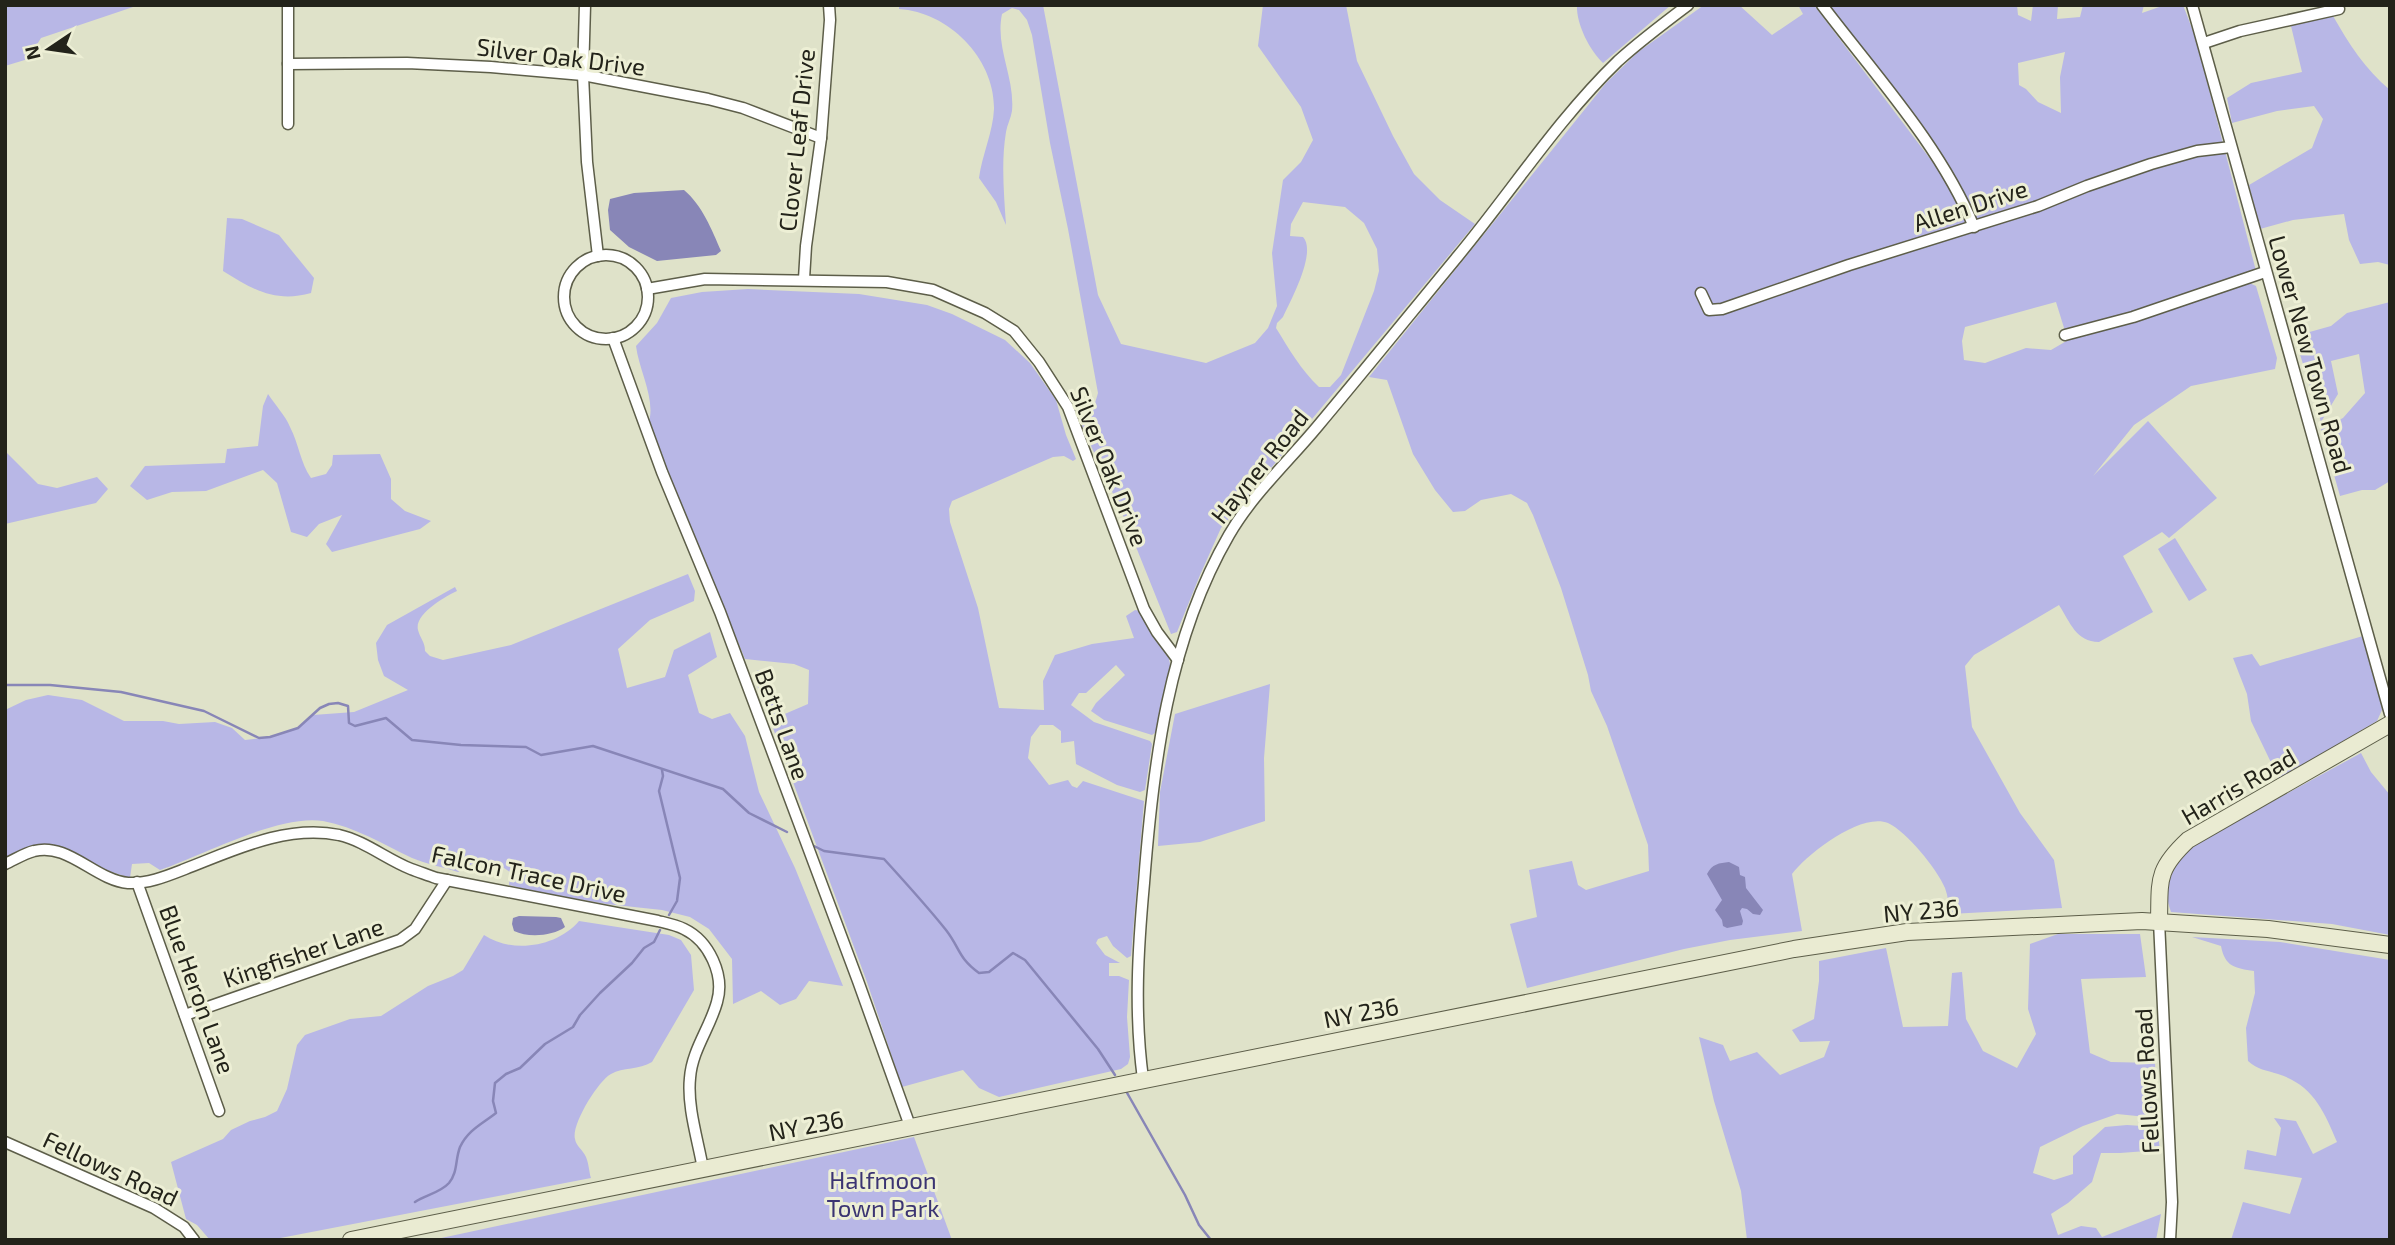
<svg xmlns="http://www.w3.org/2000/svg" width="2395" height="1245" viewBox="0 0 2395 1245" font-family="'Exo 2',sans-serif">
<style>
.green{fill:#b8b7e6;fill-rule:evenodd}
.water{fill:#8886b7}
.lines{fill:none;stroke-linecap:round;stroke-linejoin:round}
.stream{stroke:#8886b7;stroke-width:2.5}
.street-casing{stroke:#5d5e49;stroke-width:13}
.secondary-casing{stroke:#5d5e49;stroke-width:18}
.street{stroke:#fff;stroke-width:10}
.secondary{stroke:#eaebd2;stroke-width:16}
.labels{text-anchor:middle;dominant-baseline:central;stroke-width:6;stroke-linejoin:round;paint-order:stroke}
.street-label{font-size:24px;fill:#23231a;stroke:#edefd5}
.park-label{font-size:24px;fill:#3b3472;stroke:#edefd5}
</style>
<rect width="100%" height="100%" fill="#dfe2c9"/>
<g class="green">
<polygon points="5,5 139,5 41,38 28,59 5,66"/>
<path d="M899,5H1043L1098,295L1121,344L1206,363L1255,343L1268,328L1277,306L1272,253L1283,180L1301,162L1313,140L1301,107L1258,46L1263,5H1346L1357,61L1393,136L1414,174L1440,200L1475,224L1221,528L1200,575L1177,632L1171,634L1126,522L1075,411L1078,408L1092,413L1098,393L1068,229L1050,143L1032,35L1027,20L1019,10L1012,8L1002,14C995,48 1015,77 1012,111C1011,118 1007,125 1006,132C1001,162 1004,194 1006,225L996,202L979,178C982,155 993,132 994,109C995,59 949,12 899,9ZM1303,202L1345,207L1364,223L1377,249L1379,271L1374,291L1341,375L1330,387H1319C1301,370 1289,349 1276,328L1277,323L1283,317C1291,300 1317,252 1303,237L1290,236L1291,224Z"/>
<path d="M1577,5H1671L1603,63C1590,51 1576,24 1577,5Z"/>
<path d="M1704,5H1739L1772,35L1803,14L1798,5H1814L1974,217L1966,196L1937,146L1827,5H2017L2018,15L2031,21L2033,5H2058L2057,19L2080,17L2083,5H2144L2142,13L2165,5H2183L2196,39L2256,271L2139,312L2065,331L2056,302L1965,327L1962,341L1964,360L1985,363L2026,348L2051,350L2075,336L2247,282L2256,286L2277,358L2275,369L2191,386L2134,425L2093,476L2148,421L2217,498L2169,538L2162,532L2123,556L2153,612L2099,642C2076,642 2070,622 2059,605L1974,655L1965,666L1972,727L2020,813L2054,860L2062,908L1950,914C1949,906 1948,896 1945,888C1937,869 1907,832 1888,823C1861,812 1807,854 1792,874L1802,931L1730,940L1684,949L1527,988L1510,924L1537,917L1529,870L1572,861L1578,885L1586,890L1649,871L1648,845L1607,726L1591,691L1588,675L1561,588L1533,515L1527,503L1511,494L1481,500L1465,511L1453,512L1435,490L1413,454L1387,380L1369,377L1606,83L1638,52ZM2065,52L2060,77L2061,113L2038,102L2026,89L2019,85L2018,63Z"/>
<path d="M2333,16C2349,44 2365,69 2390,90V265L2378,262L2360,264L2349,240L2344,214L2293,220L2260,229L2249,185L2312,148L2323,119L2314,106L2277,111L2232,123L2227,98L2251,83L2302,72L2291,26Z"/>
<path d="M227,218L242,219L279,235L314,278L311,293C276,303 253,290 223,271Z"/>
<path d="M748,289L859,294L927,305L952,314L1005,340L1030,363L1056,400L1066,435L1076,459L1073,461L1064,456L1053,457L952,501L949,509L950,522L978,608L999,708L1044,710L1043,681L1055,655L1092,644L1134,638L1126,616L1135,610L1140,611L1152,634L1168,654L1171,669L1156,732L1152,735L1104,720L1091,711L1096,703L1125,675L1116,665L1086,693H1079L1071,705L1094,722L1150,741L1152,744L1145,790L1140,792L1117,785L1076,764L1074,741L1061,743V731L1053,725H1040L1031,737L1028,758L1049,785L1068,780L1072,786L1077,788L1083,781L1144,801L1131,956L1127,958L1113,946L1107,936L1098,939L1096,943L1105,955L1120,963H1109V976H1119L1129,980L1127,1017L1130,1057L1128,1064L1121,1069L999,1097L979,1088L963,1070L902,1087L867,982L753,674L758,670H763L769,678L780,716L808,704L809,670L794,664L745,659L648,425C657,401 639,371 636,346L657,323L671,298L702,292Z"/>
<polygon points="2390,302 2390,481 2375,490 2362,490 2340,496 2321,429 2343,418 2365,393 2359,354 2331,361 2338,394 2321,422 2298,348 2306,333 2331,326 2347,313"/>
<path d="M268,394C275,405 285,415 290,427C299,444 300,462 311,478L326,474L332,465L333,455L380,454L391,479V499L405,511L431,521L420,529L332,552L326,544L342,515L319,524L307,537L291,532L277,483L263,470L206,491L172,492L147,500L130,486L145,466L225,463L227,449L258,446L263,406Z"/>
<polygon points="5,451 38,484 57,488 97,477 108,489 96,503 5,524"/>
<polygon points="2175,538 2207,590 2189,601 2158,549"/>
<path d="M688,574L695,591L694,601L650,620L618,649L627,688L665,677L674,650L710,632L717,657L688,675L699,713L712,719L730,713L745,736L759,792L795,868L843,986L809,981L796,999L780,1005L761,991L733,1004L732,959L709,929L690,917L662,910L606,904L538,892L509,885L510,872L498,864L481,859L458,872C443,867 426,864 412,858C383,844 355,827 323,821C279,814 203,855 160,870L149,863L132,864L130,878L36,847L5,858V710L26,700L48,695L82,700L124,721H163L179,724L215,722L232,728L245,740L270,737L298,728L313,715L354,712L408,690L384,676L378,660L376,643L387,625L455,587L457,591C446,596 414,614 418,630C420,638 425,642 425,651L430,656L443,660L511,645Z"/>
<polygon points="2363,636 2380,695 2382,710 2377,721 2279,779 2251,721 2247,694 2233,658 2252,654 2260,666"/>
<polygon points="1270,684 1264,758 1265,821 1200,842 1158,846 1160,792 1175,714"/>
<path d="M2361,753L2371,772L2390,795V935L2332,924L2171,912C2160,884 2175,865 2193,845Z"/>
<path d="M579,921L669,935L681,940L691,955L694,990L652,1062C639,1070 623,1067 611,1074C598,1081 571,1125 575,1139C576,1146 583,1150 586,1157C589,1164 589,1172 591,1178L270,1240H210L197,1225L186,1219L171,1162L223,1139L231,1130L250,1121L265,1117L277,1111L287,1089L297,1045L305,1035L350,1019L381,1016L428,986L453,976L463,970L484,935C512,954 557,947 579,921Z"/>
<polygon points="2058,934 2140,934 2146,977 2081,979 2090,1053 2111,1062 2155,1063 2157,1118 2117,1114 2083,1126 2040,1147 2033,1173 2054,1180 2073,1174 2073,1156 2105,1127 2127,1125 2157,1127 2160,1150 2120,1153 2101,1153 2092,1182 2068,1203 2051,1214 2058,1235 2081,1226 2096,1228 2102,1237 2161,1214 2156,1240 1747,1240 1741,1191 1714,1101 1699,1037 1723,1045 1730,1061 1757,1052 1780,1075 1824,1057 1830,1041 1800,1042 1792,1030 1814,1019 1819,981 1819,961 1886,948 1903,1027 1948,1026 1952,973 1962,972 1966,1019 1983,1051 2017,1068 2036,1034 2028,1009 2030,944"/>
<path d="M2192,937L2280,942L2390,960V1240H2231L2243,1202L2290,1214L2302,1178L2244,1169L2247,1150L2276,1156L2281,1128L2274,1118L2296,1121L2313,1154L2337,1142C2324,1111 2313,1085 2278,1074C2266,1070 2258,1070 2248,1061L2246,1028L2255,993L2254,971C2235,968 2225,967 2221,946Z"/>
<polygon points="914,1137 952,1240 432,1240"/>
</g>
<g class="water">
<path d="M684,190C702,205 712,230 721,251L716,255L657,261L629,247L610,230L608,210L610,199L634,193Z"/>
<path d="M1729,862L1739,867L1740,875L1745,877L1746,888L1763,910L1760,915L1753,914L1747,909L1742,908L1740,911L1743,921L1742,925L1727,928L1723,926L1722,920L1715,910L1722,900L1707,874C1712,864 1719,863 1729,862Z"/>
<path d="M519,916L556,917L561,918L565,927C553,936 528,938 514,931L512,924L513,918Z"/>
</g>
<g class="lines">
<g class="stream">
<polyline points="5,685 50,685 121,692 204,711 259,738 270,737 298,728 320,708 329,704 338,703 348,706 349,723 355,726 386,718 412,740 461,745 526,747 541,755 593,746 723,789 749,813 787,832"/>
<polyline points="662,770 663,776 659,791 680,878 677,901 669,915"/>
<path d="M814,846L824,851L884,859C905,882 926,905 946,930C960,948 958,958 979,973L989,972L1013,953L1025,960L1098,1049L1115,1075"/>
<polyline points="1126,1091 1185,1195 1199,1225 1211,1240"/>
<path d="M415,1202C425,1195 440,1193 449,1183C458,1172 455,1160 460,1147C468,1130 482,1124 496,1113L493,1101L495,1083L506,1074L520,1068L545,1044L573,1027L580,1015L600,993L632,963L644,948L654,942L660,930"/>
</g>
<defs>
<g id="street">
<polyline points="585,5 583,75 587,162 598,256"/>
<path d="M1822,5C1875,75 1940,145 1974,227"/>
<polyline points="2192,5 2390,714"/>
<polyline points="2204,43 2240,31 2339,9"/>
<polyline points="288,64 407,63 491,67 583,75 708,99 743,108 821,138"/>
<polyline points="288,124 288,5"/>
<circle cx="606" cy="297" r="42"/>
<polyline points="804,279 806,246 821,138 830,20 829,5"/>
<polyline points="647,289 705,279 887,282 933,290 985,313 1014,331 1039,362 1068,407 1144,609 1157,632 1178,660"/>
<polyline points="1701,293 1709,310 1722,309 1849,265 2038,206 2087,186 2151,164 2197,151 2231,147"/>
<polyline points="2065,335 2133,317 2265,272"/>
<polyline points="613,338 662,472 720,612 858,981 910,1126"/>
<path d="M5,864C14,860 25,853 34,851C68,842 95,880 128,883C148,884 167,876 185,869C232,851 286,824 339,835C365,841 386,859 411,869C419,872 428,875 436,878L658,921C666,923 676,925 684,929C709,941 725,975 717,1002C710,1028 692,1050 690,1078C687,1107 698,1140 703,1169"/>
<polyline points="137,882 219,1111"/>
<polyline points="2159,921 2172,1202 2170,1240"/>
<polyline points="185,1015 400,940 415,929 447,880"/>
<path d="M1143,1079C1134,1012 1138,949 1144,883C1153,765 1168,640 1229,535C1252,495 1287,463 1317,427C1364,371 1411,313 1458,256C1511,192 1558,119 1618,61C1640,41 1664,23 1688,5"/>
<polyline points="5,1142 154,1208 184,1227 194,1240"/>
</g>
<g id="secondary">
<path d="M2159,921C2160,880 2156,870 2188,840L2390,724"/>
<polyline points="351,1240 1794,949 1907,932 2142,921 2268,929 2390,945"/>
</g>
</defs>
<use href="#street" class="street-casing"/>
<use href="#secondary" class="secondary-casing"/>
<use href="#street" class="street"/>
<use href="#secondary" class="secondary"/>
</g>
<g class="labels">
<g class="street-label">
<text transform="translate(561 56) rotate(7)">Silver Oak Drive</text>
<text transform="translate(796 140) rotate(-84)">Clover Leaf Drive</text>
<text transform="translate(1970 205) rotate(-18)">Allen Drive</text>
<text transform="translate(2311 354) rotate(74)">Lower New Town Road</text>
<text transform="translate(1110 466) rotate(68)">Silver Oak Drive</text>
<text transform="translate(1259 466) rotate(-51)">Hayner Road</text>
<text transform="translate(783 724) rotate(70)">Betts Lane</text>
<text transform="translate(2238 786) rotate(-30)">Harris Road</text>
<text transform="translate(529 873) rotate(12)">Falcon Trace Drive</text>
<text transform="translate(1921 910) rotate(-5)">NY 236</text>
<text transform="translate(303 952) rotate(-19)">Kingfisher Lane</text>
<text transform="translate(198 989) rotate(70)">Blue Heron Lane</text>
<text transform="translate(1361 1012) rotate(-11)">NY 236</text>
<text transform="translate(2146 1081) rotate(-93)">Fellows Road</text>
<text transform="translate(806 1125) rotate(-11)">NY 236</text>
<text transform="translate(111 1168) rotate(25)">Fellows Road</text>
</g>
<g class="park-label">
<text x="883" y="1179">Halfmoon<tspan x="883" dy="28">Town Park</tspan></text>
</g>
</g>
<rect width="2395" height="1245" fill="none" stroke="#23231a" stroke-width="14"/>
<g transform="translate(49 49) rotate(257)" stroke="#edefd5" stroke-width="5" paint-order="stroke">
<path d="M0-5L12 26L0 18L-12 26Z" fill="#23231a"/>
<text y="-10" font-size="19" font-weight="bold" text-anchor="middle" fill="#23231a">N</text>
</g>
</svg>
